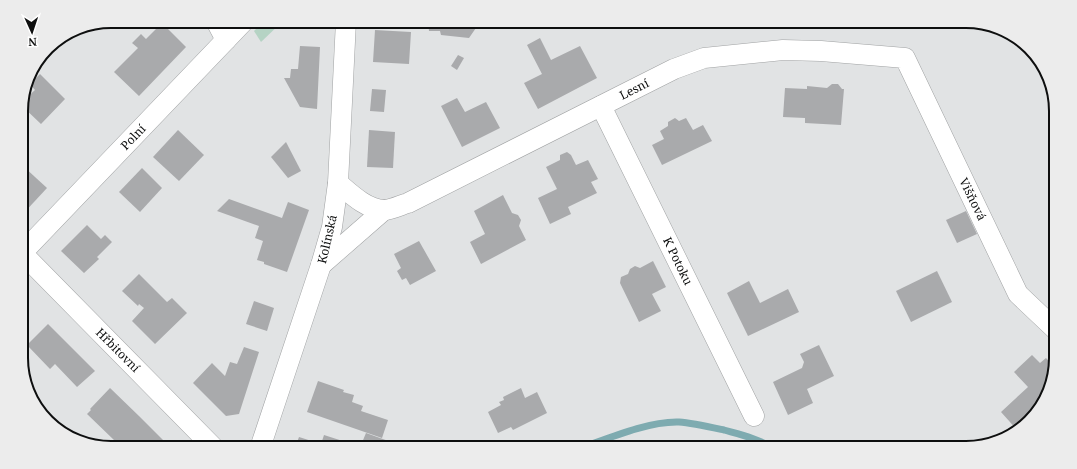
<svg xmlns="http://www.w3.org/2000/svg" width="1077" height="469" viewBox="0 0 1077 469" font-family="'Noto Serif',serif">
<style>
.green{fill:#b5d3c4}
.lines{fill:none;stroke-linecap:round;stroke-linejoin:round}
.stream{stroke:#7eabb0;stroke-width:7}
.building{fill:#a9aaac}
.street-casing{stroke:#a0a2a3;stroke-width:21}
.street{stroke:#fff;stroke-width:20}
.labels{text-anchor:middle;dominant-baseline:central;stroke-width:3;stroke-linejoin:round;paint-order:stroke}
.street-label{font-size:12px;fill:#0e0f0f;stroke:#fff}
.rim{fill:none;stroke:#0e0f0f;stroke-width:2}
</style>
<rect width="100%" height="100%" fill="#e1e3e4"/>
<polygon class="green" points="264,21 283,21 261,42 254,31"/>
<g class="lines">
<path class="stream" d="M581,448C609,438 649,421 679,422C692,423 710,427 724,430C742,435 756,438 773,448"/>
</g>
<g class="building">
<polygon points="428,21 452,21 452,23 478,25 469,38 441,35 440,31 429,31"/>
<polygon points="599,21 612,21 602,26"/>
<polygon points="162,23 186,47 139,96 114,72 138,48 132,43 141,34 146,39"/>
<polygon points="375,30 411,32 409,64 373,62"/>
<polygon points="540,38 551,60 580,46 597,78 538,109 524,83 542,74 527,45"/>
<polygon points="300,46 320,47 317,109 300,107 284,78 290,78 291,69 298,69"/>
<polygon points="458,55 464,58 457,70 451,66"/>
<polygon points="40,74 65,99 41,124 21,105 22,102 35,90 30,84"/>
<polygon points="832,84 838,84 842,89 844,89 841,125 805,123 805,118 783,117 785,88 807,89 807,86 827,88"/>
<polygon points="372,89 386,90 384,112 370,111"/>
<polygon points="457,98 465,112 486,102 500,128 462,147 441,106"/>
<polygon points="675,118 679,121 686,118 693,130 703,125 712,141 662,165 652,145 664,139 660,131 668,126 668,122"/>
<polygon points="178,130 204,155 179,181 153,157"/>
<polygon points="369,130 395,132 393,168 367,167"/>
<polygon points="286,142 301,171 288,178 271,157"/>
<polygon points="567,152 571,155 576,165 588,160 598,179 591,182 597,193 568,207 571,214 550,224 538,198 557,189 546,167 560,160 560,155"/>
<polygon points="23,166 47,188 21,216 21,168"/>
<polygon points="142,168 162,188 140,212 119,192"/>
<polygon points="503,195 512,213 518,215 521,220 519,226 526,240 481,264 470,242 485,234 474,211"/>
<polygon points="229,199 282,218 288,202 309,210 287,272 264,264 264,262 257,260 263,241 255,238 259,226 217,211"/>
<polygon points="966,211 977,234 957,243 946,220"/>
<polygon points="87,225 101,239 105,235 112,242 97,257 99,259 84,273 61,251"/>
<polygon points="419,241 436,271 410,285 406,278 402,280 397,271 401,268 394,254"/>
<polygon points="653,261 666,287 652,294 661,311 639,322 620,283 621,277 628,274 630,269 635,266 640,268"/>
<polygon points="937,271 952,302 911,322 896,291"/>
<polygon points="139,274 167,302 172,298 187,313 155,344 132,321 144,308 139,304 138,306 122,291"/>
<polygon points="749,281 760,303 788,289 799,312 748,336 727,293"/>
<polygon points="254,301 274,308 267,331 246,324"/>
<polygon points="48,324 95,371 77,387 55,364 50,369 27,345"/>
<polygon points="819,345 834,376 807,389 813,403 788,415 773,382 802,368 804,362 800,354"/>
<polygon points="244,347 259,352 239,414 226,416 193,383 212,363 225,376 230,362 237,364"/>
<polygon points="1032,355 1040,363 1046,358 1054,367 1049,392 1021,430 1018,431 1001,412 1028,387 1014,372"/>
<polygon points="318,381 344,390 343,392 354,395 352,402 363,406 361,411 388,420 382,438 307,412"/>
<polygon points="110,388 139,416 171,448 107,447 114,440 87,414 91,410 90,409"/>
<polygon points="521,388 525,398 537,392 547,413 513,430 511,427 498,433 488,412 501,405 499,402 504,400 503,397"/>
<polygon points="366,433 408,448 368,448 361,445"/>
<polygon points="324,435 352,444 351,448 295,448 299,437 321,444"/>
</g>
<g class="lines">
<defs>
<g id="street">
<polyline points="216,21 226,40"/>
<polyline points="601,106 754,416"/>
<path d="M338,183C351,194 366,209 384,210C391,210 401,205 408,203L674,69L704,58L783,50L821,51L905,58L1018,294L1056,330"/>
<polyline points="22,253 244,21"/>
<polyline points="22,253 214,448"/>
<polyline points="321,265 384,210"/>
<polyline points="260,448 321,265 332,227 338,183 346,21"/>
</g>
</defs>
<use href="#street" class="street-casing"/>
<use href="#street" class="street"/>
</g>
<g class="labels">
<g class="street-label">
<text transform="translate(634 89) rotate(-27)">Lesní</text>
<text transform="translate(133 137) rotate(-46)">Polní</text>
<text transform="translate(973 199) rotate(64)">Višňová</text>
<text transform="translate(327 239) rotate(-77)">Kolínská</text>
<text transform="translate(678 261) rotate(64)">K Potoku</text>
<text transform="translate(118 350) rotate(45)">Hřbitovní</text>
</g>
</g>
<path d="M0 0H1077V469H0ZM111 28H966A83 83 0 0 1 1049 111V358A83 83 0 0 1 966 441H111A83 83 0 0 1 28 358V111A83 83 0 0 1 111 28Z" fill="#ececec" fill-rule="evenodd"/>
<path class="rim" d="M111 28H966A83 83 0 0 1 1049 111V358A83 83 0 0 1 966 441H111A83 83 0 0 1 28 358V111A83 83 0 0 1 111 28Z"/>
<g transform="translate(32 32) rotate(177)" stroke="#ffffff" stroke-width="3" paint-order="stroke">
<path d="M0-3L7 15L0 10L-7 15Z" fill="#0e0f0f"/>
<text y="-6" font-size="11" font-weight="bold" text-anchor="middle" fill="#0e0f0f">N</text>
</g>
</svg>
